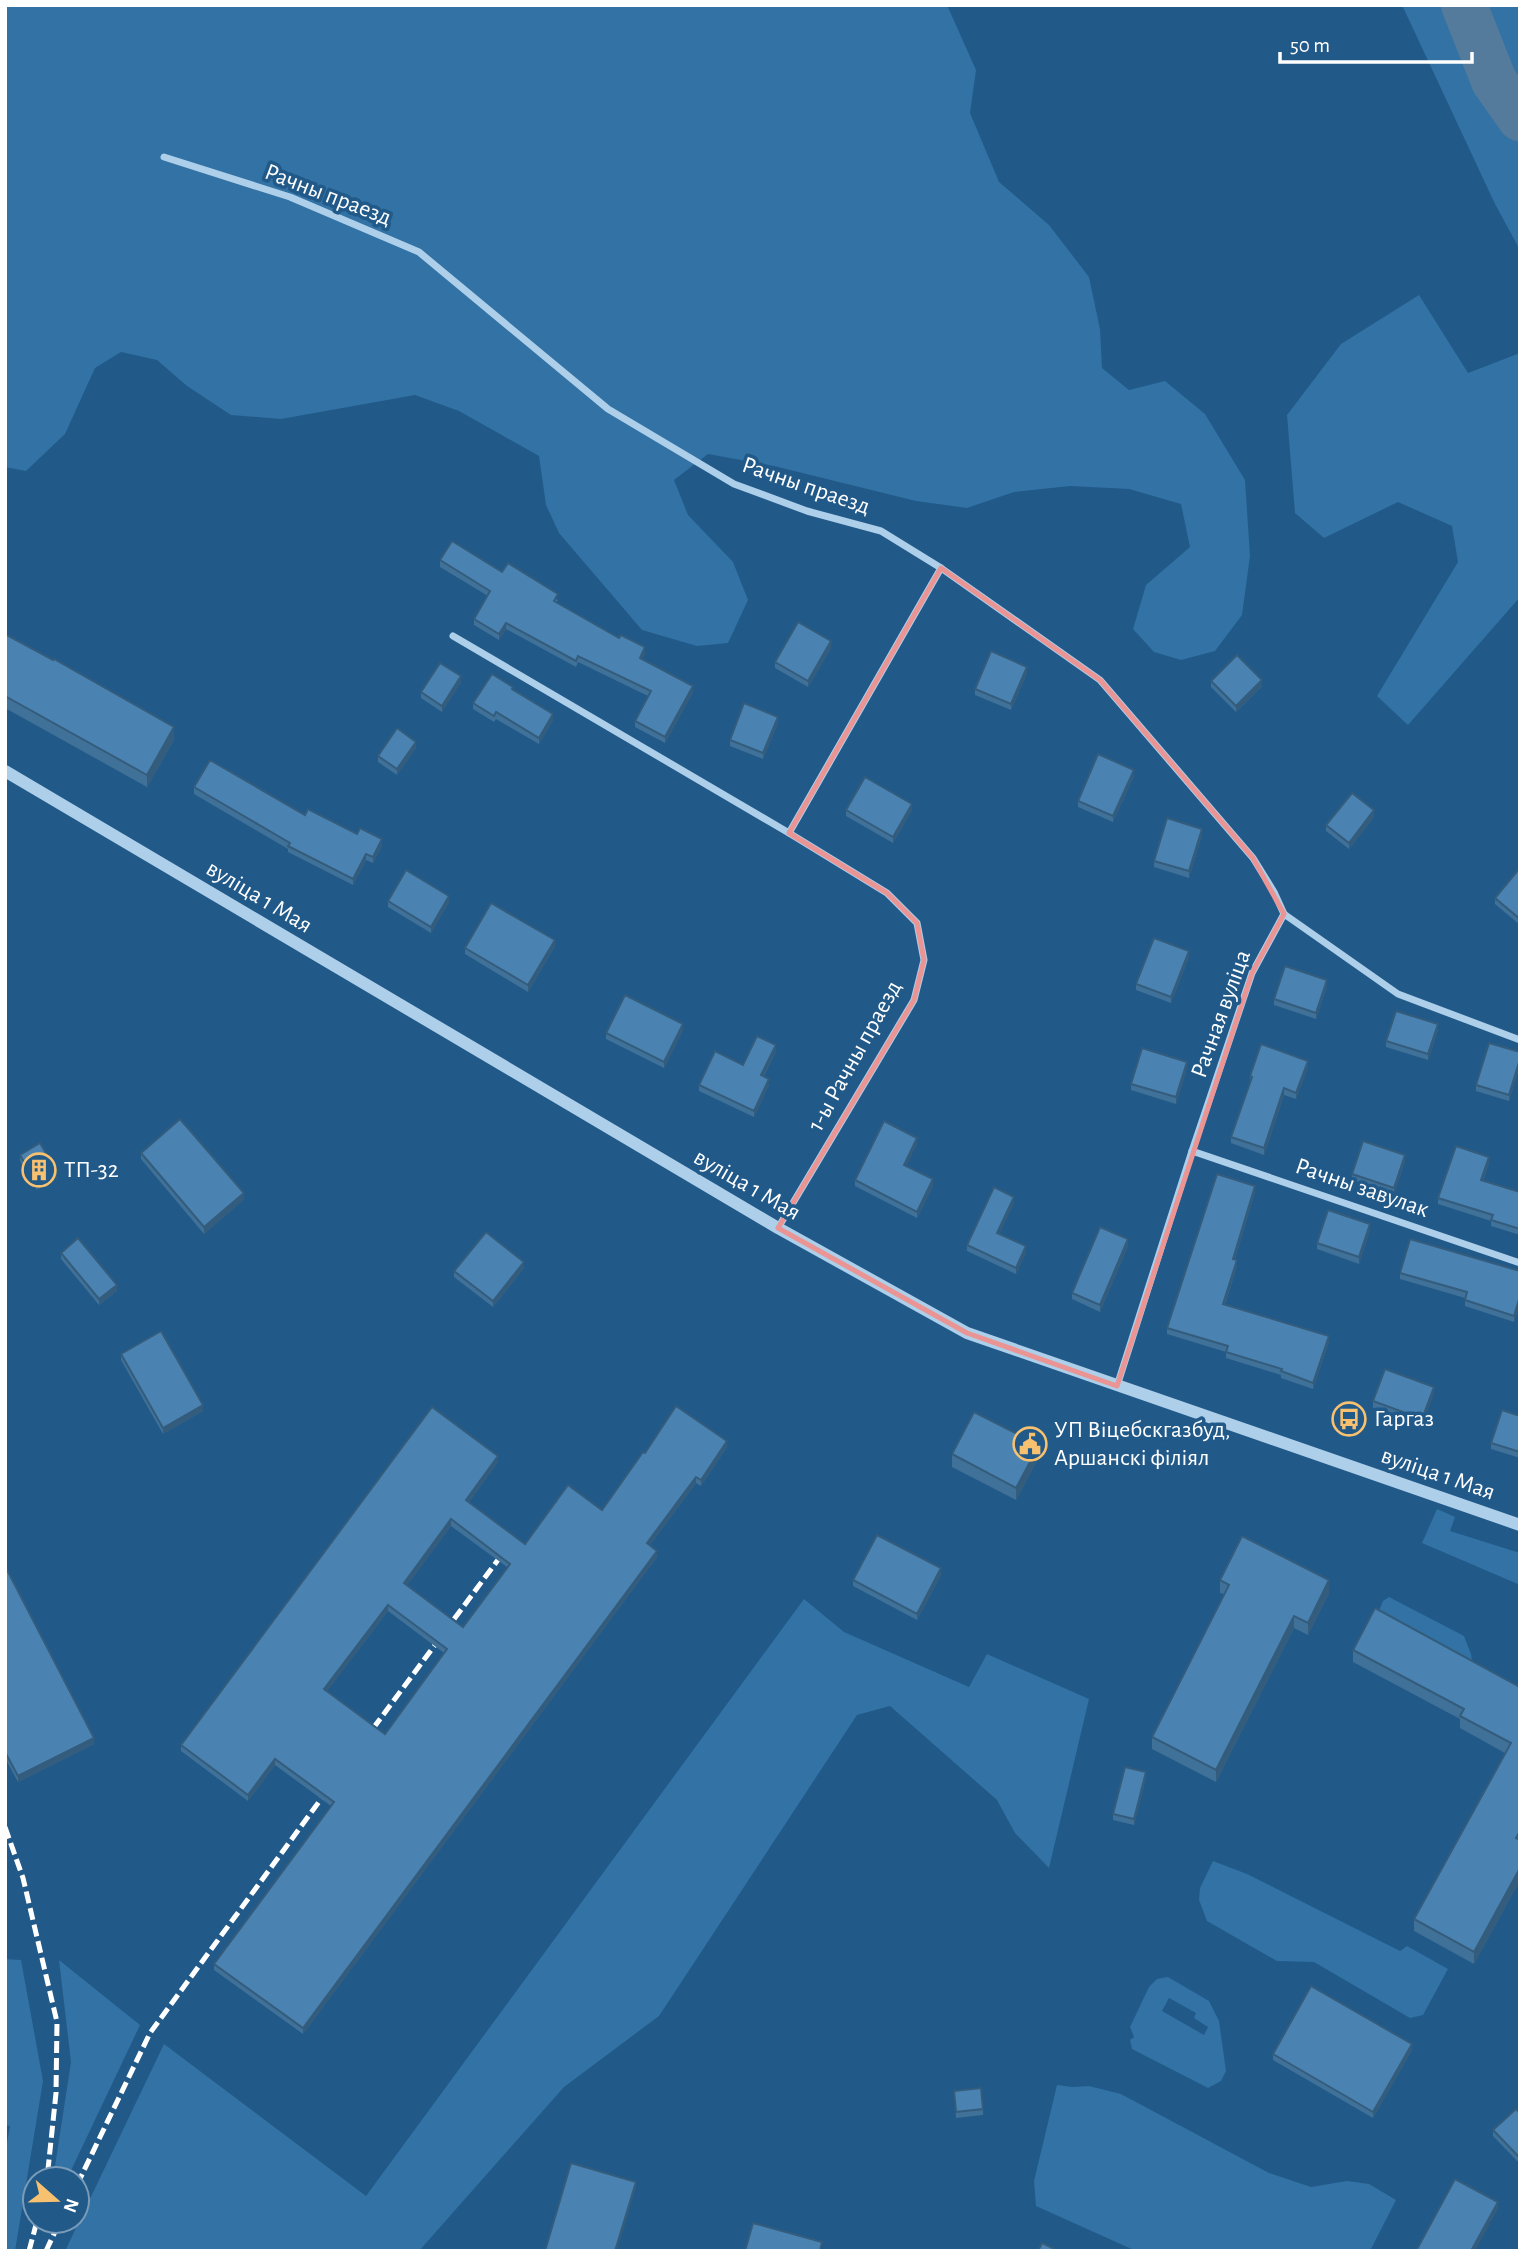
<svg xmlns="http://www.w3.org/2000/svg" width="1525" height="2256" viewBox="0 0 1525 2256" font-family="'Alegreya Sans',sans-serif">
<style>
.green{fill:#3272a4;fill-rule:evenodd}
.lines{fill:none;stroke-linecap:round;stroke-linejoin:round}
.river{stroke:#547b9c;stroke-width:46}
.minor{stroke:#adcfea;stroke-width:7}
.tertiary{stroke:#adcfea;stroke-width:12}
.rail{stroke:#fff;stroke-width:5;stroke-dasharray:12 5;stroke-linecap:butt}
.wall{fill:#407198;fill-rule:evenodd}
.shaded-wall{fill:#345c7c}
.building{fill:#4a83b1;stroke:#345c7c;stroke-width:2;fill-rule:evenodd}
.marked{fill:none;stroke:#ea9494;stroke-width:5;stroke-linejoin:round}
.labels{text-anchor:middle;dominant-baseline:central;stroke-width:7;stroke-linejoin:round;paint-order:stroke}
.street-label{font-size:24px;fill:#fff;stroke:#215989}
.poi-label{font-size:24px;fill:#fff;stroke:#215989;text-anchor:start}
</style>
<rect width="100%" height="100%" fill="#215989"/>
<g class="green">
<polygon points="5,5 947,5 976,70 970,113 999,182 1049,225 1089,277 1100,329 1102,368 1129,390 1165,381 1205,414 1245,480 1250,556 1242,615 1215,651 1181,660 1154,652 1133,629 1146,585 1190,547 1181,504 1129,489 1070,486 1014,492 967,508 916,501 774,466 708,454 674,480 688,515 733,562 748,600 728,643 697,646 642,630 559,533 546,505 539,456 459,411 415,395 281,419 231,415 187,386 157,360 121,352 95,368 65,434 26,471 5,467"/>
<polygon points="1402,5 1520,5 1520,250 1495,204"/>
<polygon points="1419,295 1468,373 1520,353 1520,597 1408,725 1377,696 1458,562 1452,526 1398,502 1324,538 1295,513 1287,415 1341,344"/>
<polygon points="1437,1509 1455,1517 1450,1531 1520,1553 1520,1585 1422,1543"/>
<polygon points="1389,1597 1464,1636 1471,1654 1473,1667 1375,1620 1383,1601"/>
<polygon points="804,1599 844,1632 969,1687 987,1654 1089,1699 1049,1868 1015,1833 997,1800 890,1706 857,1715 659,2016 564,2087 419,2251 65,2251 164,2044 366,2196"/>
<polygon points="1213,1861 1247,1874 1400,1951 1407,1946 1448,1969 1423,2015 1410,2018 1314,1962 1277,1961 1207,1921 1199,1900 1200,1888"/>
<polygon points="5,1959 21,1960 43,2081 15,2251 5,2251 5,2154 10,2126 5,2125"/>
<polygon points="59,1960 140,2025 67,2179 53,2179 71,2062"/>
<path d="M1168,1977L1209,2001L1219,2021L1226,2071L1221,2081L1208,2088L1132,2049L1130,2040L1134,2037L1130,2027L1149,1987L1157,1979ZM1169,1998L1196,2013L1194,2018L1208,2027L1204,2035L1162,2011Z"/>
<polygon points="1057,2085 1072,2087 1089,2086 1121,2094 1269,2173 1311,2187 1347,2181 1369,2184 1396,2200 1370,2251 1136,2251 1036,2206 1034,2181"/>
</g>
<g class="lines">
<polyline class="river" points="1464,5 1494,81 1520,118"/>
<g class="minor">
<polyline points="164,157 290,197 419,252 608,409 734,484 807,511 881,531 941,568 1100,680 1253,858 1274,892 1284,914"/>
<polyline points="453,636 789,833 887,893 917,923 924,960 914,1000 778,1228"/>
<polyline points="789,833 941,568"/>
<polyline points="1192,1151 1520,1263"/>
<polyline points="1117,1386 1192,1151 1252,973 1284,914 1398,994 1520,1040"/>
</g>
<polyline class="tertiary" points="5,771 778,1228 967,1333 1520,1525"/>
<g class="rail">
<polyline points="363,1742 509,1545"/>
<polyline points="5,1827 23,1878 57,2022 56,2093 47,2179"/>
<polyline points="77,2185 150,2033 332,1784"/>
<polyline points="29,2251 37,2221"/>
<polyline points="46,2251 60,2221"/>
</g>
</g>
<g class="wall">
<polygon points="440,560 502,572 558,600 556,603 645,653 642,659 693,692 665,743 635,727 635,721 648,696 578,662 576,667 506,629 499,640 474,625 474,619 488,596 440,567"/>
<polygon points="5,634 174,740 147,787 5,708"/>
<polygon points="831,648 808,687 775,668 775,662"/>
<polygon points="1027,673 1011,710 975,695 975,689"/>
<polygon points="1211,681 1262,686 1236,712 1211,687"/>
<polygon points="461,682 442,712 421,698 421,692"/>
<polygon points="513,690 553,720 539,744 496,719 494,722 473,709 473,703"/>
<polygon points="778,723 763,759 730,746 730,740"/>
<polygon points="416,748 397,775 378,762 378,756"/>
<polygon points="1134,776 1113,822 1078,807 1078,801"/>
<polygon points="194,787 305,815 357,834 382,846 373,863 366,860 353,885 288,852 288,849 194,794"/>
<polygon points="846,810 912,810 893,843 846,816"/>
<polygon points="1374,817 1349,849 1326,831 1326,825"/>
<polygon points="1202,835 1189,878 1154,867 1154,861"/>
<polygon points="1520,870 1520,925 1495,904 1495,898"/>
<polygon points="388,901 449,902 431,933 388,907"/>
<polygon points="555,946 528,992 465,954 465,948"/>
<polygon points="1189,957 1171,1003 1136,990 1136,984"/>
<polygon points="1327,986 1316,1019 1274,1005 1274,999"/>
<polygon points="683,1030 664,1068 606,1039 606,1033"/>
<polygon points="1438,1030 1428,1060 1386,1047 1386,1041"/>
<polygon points="776,1051 764,1076 769,1085 754,1117 699,1091 699,1085"/>
<polygon points="1520,1052 1520,1065 1509,1101 1476,1091 1476,1085"/>
<polygon points="1308,1067 1296,1099 1284,1095 1264,1155 1231,1143 1231,1137 1250,1082 1250,1076"/>
<polygon points="1187,1068 1176,1104 1131,1090 1131,1084"/>
<polygon points="917,1144 906,1166 933,1186 917,1218 855,1186 855,1180"/>
<polygon points="141,1153 244,1199 204,1234 141,1159"/>
<polygon points="20,1155 57,1178 37,1190 20,1161"/>
<polygon points="1405,1161 1394,1194 1352,1180 1352,1174"/>
<polygon points="1489,1163 1483,1181 1520,1192 1520,1235 1491,1226 1491,1221 1438,1204 1438,1198"/>
<polygon points="1255,1192 1235,1259 1237,1266 1225,1305 1329,1342 1313,1389 1281,1378 1281,1375 1226,1358 1226,1352 1167,1334 1167,1328"/>
<polygon points="1014,1203 999,1234 1026,1252 1016,1274 967,1251 967,1245"/>
<polygon points="1370,1230 1359,1264 1317,1249 1317,1243"/>
<polygon points="1128,1246 1100,1312 1072,1299 1072,1293"/>
<polygon points="61,1253 117,1291 99,1305 61,1259"/>
<polygon points="524,1268 493,1307 454,1277 454,1271"/>
<polygon points="1520,1271 1520,1302 1514,1322 1465,1306 1465,1298 1400,1279 1400,1273"/>
<polygon points="121,1354 203,1411 163,1434 121,1360"/>
<polygon points="1434,1393 1422,1425 1373,1408 1373,1401"/>
<polygon points="1520,1416 1520,1458 1491,1449 1491,1443"/>
<path d="M727,1447L701,1486L696,1483L650,1545L657,1557L303,2034L214,1970V1964L331,1806L275,1765L248,1801L181,1751V1745L498,1462L469,1502L525,1544L602,1510L645,1453ZM451,1526L507,1567L463,1627L407,1585ZM388,1611L444,1653L385,1734L327,1691Z"/>
<polygon points="952,1454 1039,1457 1016,1500 952,1467"/>
<polygon points="5,1566 94,1744 18,1782 5,1758"/>
<polygon points="941,1575 917,1620 853,1586 853,1580"/>
<polygon points="1220,1580 1329,1593 1308,1635 1294,1628 1216,1782 1152,1749 1152,1737 1224,1594 1220,1593"/>
<polygon points="1353,1650 1520,1687 1520,1880 1474,1964 1414,1931 1414,1919 1505,1753 1460,1728 1460,1719 1353,1662"/>
<polygon points="1146,1778 1134,1825 1113,1820 1113,1814"/>
<polygon points="1412,2050 1373,2118 1273,2060 1273,2054"/>
<polygon points="954,2091 983,2109 983,2115 956,2118"/>
<polygon points="1520,2113 1520,2164 1493,2136 1493,2130"/>
</g>
<g class="shaded-wall">
<polygon points="506,623 506,629 499,640 499,634"/>
<polygon points="831,641 831,648 808,687 808,681"/>
<polygon points="645,647 645,653 640,664 640,658"/>
<polygon points="1027,667 1027,673 1011,710 1011,704"/>
<polygon points="461,676 461,682 442,712 442,706"/>
<polygon points="1262,680 1262,686 1236,712 1236,706"/>
<polygon points="693,686 693,692 665,743 665,737"/>
<polygon points="553,714 553,720 539,744 539,738"/>
<polygon points="778,717 778,723 763,759 763,753"/>
<polygon points="174,727 174,740 147,787 147,775"/>
<polygon points="416,742 416,748 397,775 397,769"/>
<polygon points="1134,770 1134,776 1113,822 1113,816"/>
<polygon points="912,804 912,810 893,843 893,837"/>
<polygon points="1374,810 1374,817 1349,849 1349,843"/>
<polygon points="1202,829 1202,835 1189,878 1189,871"/>
<polygon points="382,839 382,846 373,863 373,857"/>
<polygon points="366,854 366,860 353,885 353,879"/>
<polygon points="449,896 449,902 431,933 431,927"/>
<polygon points="555,940 555,946 528,992 528,985"/>
<polygon points="1189,951 1189,957 1171,1003 1171,997"/>
<polygon points="1327,980 1327,986 1316,1019 1316,1013"/>
<polygon points="683,1024 683,1030 664,1068 664,1062"/>
<polygon points="1438,1024 1438,1030 1428,1060 1428,1054"/>
<polygon points="776,1045 776,1051 761,1081 761,1075"/>
<polygon points="1520,1059 1520,1065 1509,1101 1509,1095"/>
<polygon points="1308,1061 1308,1067 1296,1099 1296,1093"/>
<polygon points="1187,1062 1187,1068 1176,1104 1176,1097"/>
<polygon points="769,1079 769,1085 754,1117 754,1111"/>
<polygon points="1284,1088 1284,1095 1264,1155 1264,1148"/>
<polygon points="917,1138 917,1144 904,1171 904,1165"/>
<polygon points="1405,1155 1405,1161 1394,1194 1394,1188"/>
<polygon points="1489,1157 1489,1163 1481,1186 1481,1180"/>
<polygon points="57,1172 57,1178 37,1190 37,1184"/>
<polygon points="933,1179 933,1186 917,1218 917,1212"/>
<polygon points="1255,1186 1255,1192 1233,1265 1233,1259"/>
<polygon points="244,1193 244,1199 204,1234 204,1227"/>
<polygon points="1014,1197 1014,1203 997,1239 997,1233"/>
<polygon points="1370,1224 1370,1230 1359,1264 1359,1257"/>
<polygon points="1128,1239 1128,1246 1100,1312 1100,1305"/>
<polygon points="1026,1246 1026,1252 1016,1274 1016,1268"/>
<polygon points="1237,1260 1237,1266 1223,1310 1223,1304"/>
<polygon points="524,1262 524,1268 493,1307 493,1301"/>
<polygon points="117,1285 117,1291 99,1305 99,1299"/>
<polygon points="1520,1296 1520,1302 1514,1322 1514,1316"/>
<polygon points="1329,1336 1329,1342 1313,1389 1313,1383"/>
<polygon points="1434,1387 1434,1393 1422,1425 1422,1419"/>
<polygon points="203,1405 203,1411 163,1434 163,1428"/>
<polygon points="727,1441 727,1447 701,1486 701,1480"/>
<polygon points="1039,1445 1039,1457 1016,1500 1016,1488"/>
<polygon points="498,1456 498,1462 466,1506 466,1500"/>
<polygon points="696,1477 696,1483 647,1549 647,1543"/>
<polygon points="451,1519 451,1526 404,1589 404,1583"/>
<polygon points="657,1551 657,1557 303,2034 303,2028"/>
<polygon points="941,1568 941,1575 917,1620 917,1614"/>
<polygon points="1329,1580 1329,1593 1308,1635 1308,1623"/>
<polygon points="388,1605 388,1611 324,1695 324,1689"/>
<polygon points="1294,1616 1294,1628 1216,1782 1216,1770"/>
<polygon points="94,1738 94,1744 18,1782 18,1776"/>
<polygon points="275,1759 275,1765 248,1801 248,1795"/>
<polygon points="1146,1772 1146,1778 1134,1825 1134,1819"/>
<polygon points="1520,1868 1520,1880 1474,1964 1474,1952"/>
<polygon points="1412,2044 1412,2050 1373,2118 1373,2112"/>
<polygon points="636,2182 636,2188 617,2251 615,2251"/>
<polygon points="1498,2202 1498,2209 1475,2251 1471,2251"/>
</g>
<g class="building">
<polygon points="452,541 502,572 508,563 558,594 554,601 619,638 621,635 645,647 640,658 693,686 665,737 635,721 651,691 578,656 576,661 506,623 499,634 474,619 490,591 440,560"/>
<polygon points="798,622 831,641 808,681 775,662"/>
<polygon points="5,634 53,660 54,659 174,727 147,775 5,696"/>
<polygon points="991,651 1027,667 1011,704 975,689"/>
<polygon points="1237,655 1262,680 1236,706 1211,681"/>
<polygon points="440,663 461,676 442,706 421,692"/>
<polygon points="492,674 513,687 512,689 553,714 539,738 496,712 494,716 473,703"/>
<polygon points="744,703 778,717 763,753 730,740"/>
<polygon points="397,728 416,742 397,769 378,756"/>
<polygon points="1098,754 1134,770 1113,816 1078,801"/>
<polygon points="210,760 305,815 308,809 357,834 360,828 382,839 373,857 366,854 353,879 288,846 290,843 194,787"/>
<polygon points="865,777 912,804 893,837 846,810"/>
<polygon points="1352,793 1374,810 1349,843 1326,825"/>
<polygon points="1167,818 1202,829 1189,871 1154,861"/>
<polygon points="1519,869 1520,870 1520,919 1495,898"/>
<polygon points="406,870 449,896 431,927 388,901"/>
<polygon points="491,903 555,940 528,985 465,948"/>
<polygon points="1154,938 1189,951 1171,997 1136,984"/>
<polygon points="1285,966 1327,980 1316,1013 1274,999"/>
<polygon points="625,995 683,1024 664,1062 606,1033"/>
<polygon points="1396,1011 1438,1024 1428,1054 1386,1041"/>
<polygon points="757,1036 776,1045 761,1075 769,1079 754,1111 699,1085 715,1051 743,1065"/>
<polygon points="1489,1043 1520,1052 1520,1059 1509,1095 1476,1085"/>
<polygon points="1261,1044 1308,1061 1296,1093 1284,1088 1264,1148 1231,1137 1252,1077 1250,1076"/>
<polygon points="1142,1048 1187,1062 1176,1097 1131,1084"/>
<polygon points="180,1119 244,1193 204,1227 141,1153"/>
<polygon points="884,1121 917,1138 904,1165 933,1179 917,1212 855,1180"/>
<polygon points="1363,1141 1405,1155 1394,1188 1352,1174"/>
<polygon points="40,1143 57,1172 37,1184 20,1155"/>
<polygon points="1456,1146 1489,1157 1481,1180 1520,1192 1520,1229 1491,1220 1493,1215 1438,1198"/>
<polygon points="1217,1174 1255,1186 1233,1259 1237,1260 1223,1304 1329,1336 1313,1383 1281,1371 1282,1369 1226,1352 1228,1346 1167,1328"/>
<polygon points="994,1187 1014,1197 997,1233 1026,1246 1016,1268 967,1245"/>
<polygon points="1328,1210 1370,1224 1359,1257 1317,1243"/>
<polygon points="1100,1227 1128,1239 1100,1305 1072,1293"/>
<polygon points="486,1232 524,1262 493,1301 454,1271"/>
<polygon points="78,1238 117,1285 99,1299 61,1253"/>
<polygon points="1410,1239 1520,1271 1520,1296 1514,1316 1465,1300 1467,1292 1400,1273"/>
<polygon points="161,1331 203,1405 163,1428 121,1354"/>
<polygon points="1385,1369 1434,1387 1422,1419 1373,1401"/>
<path d="M676,1406L727,1441L701,1480L696,1477L647,1543L657,1551L303,2028L214,1964L334,1802L275,1759L248,1795L181,1745L432,1407L498,1456L466,1500L525,1544L568,1485L602,1510L643,1452L645,1453ZM451,1519L510,1564L463,1627L404,1583ZM388,1605L447,1649L385,1734L324,1689Z"/>
<polygon points="1502,1410 1520,1416 1520,1452 1491,1443"/>
<polygon points="974,1412 1039,1445 1016,1488 952,1454"/>
<polygon points="877,1535 941,1568 917,1614 853,1580"/>
<polygon points="1242,1536 1329,1580 1308,1623 1294,1616 1216,1770 1152,1737 1229,1585 1220,1580"/>
<polygon points="5,1566 94,1738 18,1776 5,1752"/>
<polygon points="1375,1608 1520,1687 1520,1831 1516,1838 1520,1840 1520,1868 1474,1952 1414,1919 1511,1743 1460,1716 1464,1709 1353,1650"/>
<polygon points="1125,1767 1146,1772 1134,1819 1113,1814"/>
<polygon points="1311,1986 1412,2044 1373,2112 1273,2054"/>
<polygon points="981,2088 983,2109 956,2112 954,2091"/>
<polygon points="1516,2109 1520,2113 1520,2158 1493,2130"/>
<polygon points="571,2163 636,2182 615,2251 545,2251"/>
<polygon points="1455,2179 1498,2202 1471,2251 1416,2251"/>
<polygon points="753,2223 822,2242 820,2251 745,2251"/>
<polygon points="1042,2243 1059,2251 1038,2251"/>
</g>
<path class="marked" d="M941,568L1100,680L1253,858L1284,914L1252,973L1117,1386L967,1333L778,1228L914,1000L924,960L917,923L887,893L789,833Z"/>
<defs>
<symbol id="building-ring" viewBox="-11 -11 22 22"><circle r="9.5" fill="#215989" stroke="#f7c16f" stroke-width="1.5"/><path d="M-4-6H4V6H1V3H-1V6H-4ZM-2.5-4.3h1.7v1.8h-1.7ZM.8-4.3h1.7v1.8H.8ZM-2.5-1h1.7V.8h-1.7ZM.8-1h1.7V.8H.8Z" fill="#f7c16f"/></symbol>
<symbol id="bus-ring" viewBox="-11 -11 22 22"><circle r="9.5" fill="#215989" stroke="#f7c16f" stroke-width="1.5"/><path d="M-5-6H5V4H4V6H2V4H-2V6H-4V4H-5ZM-3.5-4V0h7V-4ZM-3.5 1.2v1.5H-2V1.2ZM2 1.2v1.5H3.5V1.2Z" fill="#f7c16f"/></symbol>
<symbol id="civic-ring" viewBox="-11 -11 22 22"><circle r="9.5" fill="#215989" stroke="#f7c16f" stroke-width="1.5"/><path d="M-.6-6.5H3V-4.5H.6V-3L4-1V1h2V6H-6V1h2V-1L-.6-3ZM-1.2 2.5V6h2.4V2.5Z" fill="#f7c16f"/></symbol>
</defs>
<g fill-rule="evenodd">
<use href="#building-ring" x="20" y="1151" width="38" height="38"/>
<use href="#bus-ring" x="1330" y="1400" width="38" height="38"/>
<use href="#civic-ring" x="1011" y="1425" width="38" height="38"/>
</g>
<g class="labels">
<g class="street-label">
<text transform="translate(328 195) rotate(21)">Рачны праезд</text>
<text transform="translate(806 486) rotate(19)">Рачны праезд</text>
<text transform="translate(259 897) rotate(31)">вуліца 1 Мая</text>
<text transform="translate(1221 1014) rotate(-70)">Рачная вуліца</text>
<text transform="translate(855 1056) rotate(-61)">1-ы Рачны праезд</text>
<text transform="translate(747 1185) rotate(30)">вуліца 1 Мая</text>
<text transform="translate(1362 1188) rotate(19)">Рачны завулак</text>
<text transform="translate(1438 1474) rotate(19)">вуліца 1 Мая</text>
</g>
<g class="poi-label">
<text x="64" y="1170">ТП-32</text>
<text x="1374" y="1419">Гаргаз</text>
<text x="1054" y="1430">УП Віцебскгазбуд,<tspan x="1054" dy="28">Аршанскі філіял</tspan></text>
</g>
</g>
<rect width="1525" height="2256" fill="none" stroke="#ffffff" stroke-width="14"/>
<g transform="translate(56 2200) rotate(110)"><circle r="33" fill="#215989" stroke="#7a9bb8" stroke-width="2"/>
<path d="M0-5L12 26L0 18L-12 26Z" fill="#f7c16f"/>
<text y="-10" font-size="19" font-weight="bold" text-anchor="middle" fill="#ffffff">N</text>
</g>
<path d="M1280 52v10h192v-10" fill="none" stroke="#ffffff" stroke-width="3.5"/>
<text x="1290" y="52" font-size="21" fill="#ffffff" stroke="#215989" stroke-width="5" paint-order="stroke">50 m</text>
</svg>
